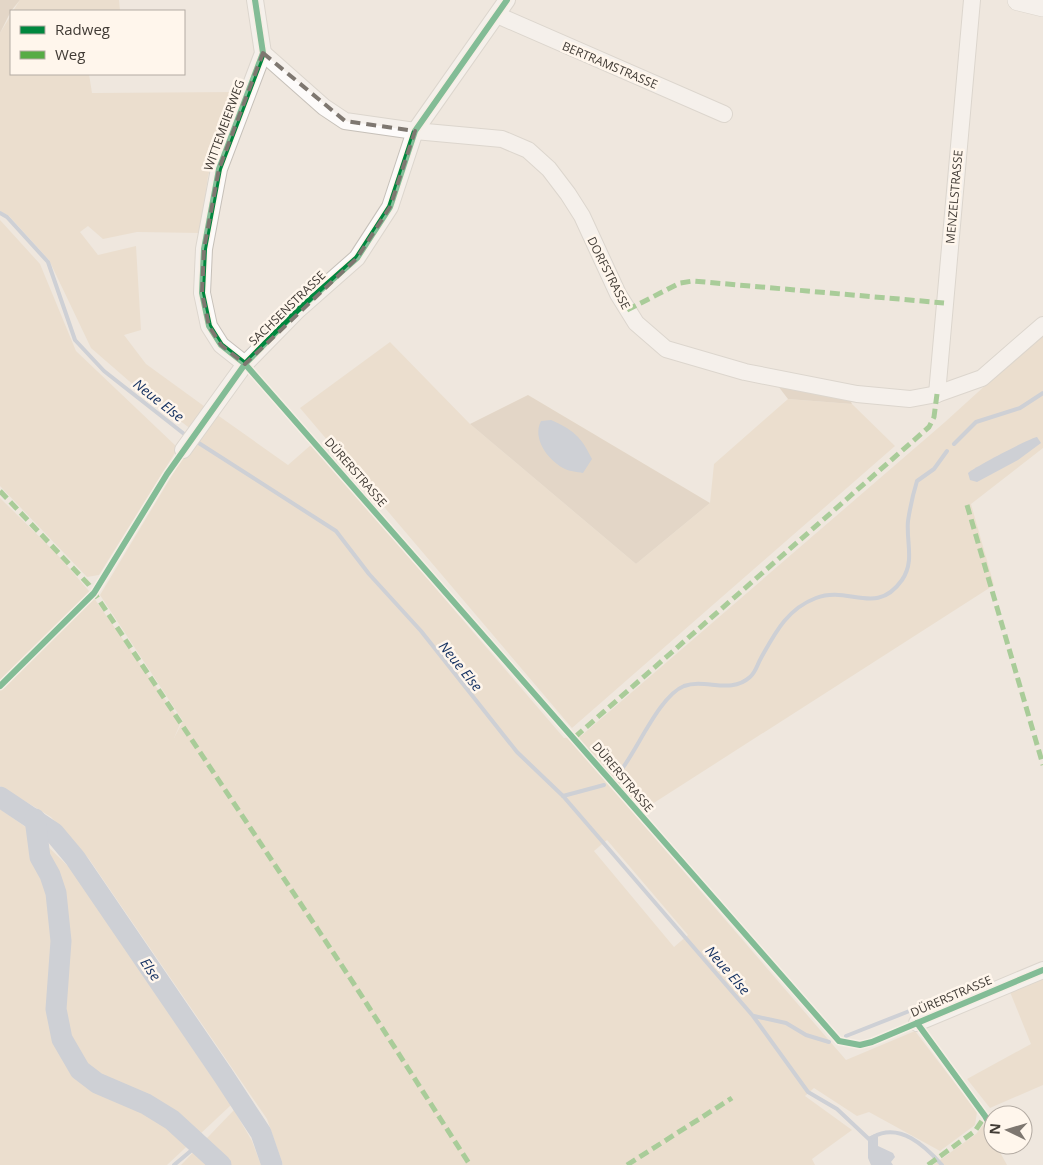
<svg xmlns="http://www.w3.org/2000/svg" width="1043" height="1165" viewBox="0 0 1043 1165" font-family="'Open Sans',sans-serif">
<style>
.green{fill:#e6d3bb;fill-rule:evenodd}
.forest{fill:#d6c2aa}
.water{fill:#a6b3ca}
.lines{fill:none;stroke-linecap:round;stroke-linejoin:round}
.stream{stroke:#a6b3ca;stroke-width:4}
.river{stroke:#a6b3ca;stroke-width:21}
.minor-casing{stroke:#c6c0b9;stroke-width:18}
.major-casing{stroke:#c6c0b9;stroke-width:22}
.minor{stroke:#fdfbfa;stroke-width:16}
.major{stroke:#fdfbfa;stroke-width:21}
.quiet{stroke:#56ac45;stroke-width:5;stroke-dasharray:10 5;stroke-linecap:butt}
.cycleway-casing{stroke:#fff6ec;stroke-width:9}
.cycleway{stroke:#00873e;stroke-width:6}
.marked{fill:none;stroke:#7e7770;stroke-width:4;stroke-dasharray:10 6;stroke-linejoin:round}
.labels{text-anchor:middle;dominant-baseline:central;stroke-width:5;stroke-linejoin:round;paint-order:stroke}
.street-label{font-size:12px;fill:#413b35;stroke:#fff6ec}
.water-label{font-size:14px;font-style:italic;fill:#183464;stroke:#fff6ec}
</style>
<rect width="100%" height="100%" fill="#efe7de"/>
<g class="green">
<polygon points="20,0 119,0 120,11 13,11"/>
<polygon points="11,15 11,74 89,74 92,93 236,92 208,176 200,233 137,232 103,239 88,226 80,232 98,255 136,246 141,330 124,335 146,364 208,409 192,430 129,381 91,348 49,260 9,216 0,211 0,33"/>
<polygon points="0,220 40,264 76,351 178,448 99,575 87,577 0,486"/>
<path d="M1043,333V448L971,504L994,585L635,815L846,1060L915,1031L977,1112L975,1125L940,1151L869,1112L857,1116L814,1088L805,1096L852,1130L812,1159L815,1165H283L267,1119L89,859L51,817L0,786V498L56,553L89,591L181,722L174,738L183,721L100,595L186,452L216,414L288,465L312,444L564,738L581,736L945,422ZM607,840L688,935L674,947L594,851Z"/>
<polygon points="390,342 470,424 636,564 710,503 714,464 788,399 852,404 895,446 572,728 300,408"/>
<polygon points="0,809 33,832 71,869 231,1105 167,1165 0,1165"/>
<polygon points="1043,977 1043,1085 990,1108 967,1079 1031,1044 1010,992"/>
<polygon points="234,1110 252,1141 261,1165 181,1165"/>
<polygon points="985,1123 993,1139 993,1145 996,1145 1007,1165 933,1165 976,1134"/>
</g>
<g class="forest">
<polygon points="0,0 20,0 11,11 0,33"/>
<polygon points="765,369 843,385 852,404 788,399"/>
<polygon points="528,395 710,503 636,564 470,424"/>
</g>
<g class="water">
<path d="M551,420C573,430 581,436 592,459L583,473C577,472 568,471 563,468C547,459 532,438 541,421Z"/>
<path d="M1037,437L1041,443L1018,460L977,482L970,480L968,473C971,469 1032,437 1037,437Z"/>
<polygon points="875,1134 878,1137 878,1146 893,1153 895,1157 891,1162 893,1165 871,1165 868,1158 868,1137"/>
</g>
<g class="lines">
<g class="stream">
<polyline points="0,213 7,217 48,262 75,340 104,371 188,437"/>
<polyline points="194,440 336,531 369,574 421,631 517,752 563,796 753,1016 808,1092 837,1109 871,1141"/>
<polyline points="954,444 976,422 1020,408 1043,393"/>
<path d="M619,773C637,751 659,696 684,686C706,678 730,695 750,677C756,672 757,665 761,658C775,633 787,609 816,598C849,585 876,617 902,580C915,561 906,542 908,521C910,508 913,494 917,481L934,469L947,451"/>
<polyline points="563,796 604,785"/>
<polyline points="754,1016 786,1023 806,1035 829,1042"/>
<polyline points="846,1036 912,1010"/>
<path d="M873,1137C900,1122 925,1146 942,1165"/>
<polyline points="174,1165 199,1144"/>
</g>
<g class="river">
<polyline points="0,797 54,833 75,858 223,1075 261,1133 272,1165"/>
<polyline points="35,819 40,857 50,875 56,893 61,941 56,1009 62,1039 80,1070 97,1083 146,1104 172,1120 221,1165"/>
</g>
<defs>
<g id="minor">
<polyline points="497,15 724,114"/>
<polyline points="263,53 324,107 345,121 415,131 502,139 528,150 549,169 568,194 582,216 618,294 636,323 666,349 745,372 857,394 910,399 937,394 982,378 1043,325"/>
<polyline points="245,364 221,345 209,326 202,293 204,249 219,169 263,53 255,0"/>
<polyline points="937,394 972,0"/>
<polyline points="183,450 245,364 298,310 357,258 390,207 415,131 507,0"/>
<polyline points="917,1023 1043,970"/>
</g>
<polyline id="major" points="1018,0 1043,6"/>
</defs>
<use href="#minor" class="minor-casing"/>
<use href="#major" class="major-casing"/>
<use href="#minor" class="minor"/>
<use href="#major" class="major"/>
<g class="quiet">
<polyline points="627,310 680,283 693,281 944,303"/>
<polyline points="0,491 89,585 354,984 470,1165"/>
<polyline points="967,505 1043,765"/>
<polyline points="575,737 929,427 934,417 937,394"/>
<polyline points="627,1165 732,1098"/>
<polyline points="928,1165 975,1131 985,1116"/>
</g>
<defs>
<g id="cycleway">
<polyline points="255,0 263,53 219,169 204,249 202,293 209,326 221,345 245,364 839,1041 860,1045 872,1042 1043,970"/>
<polyline points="0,686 94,593 167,474 245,364 298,310 357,258 390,207 415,131 507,0"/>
<polyline points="917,1023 985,1116 993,1130"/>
</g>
</defs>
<use href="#cycleway" class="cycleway-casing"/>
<use href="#cycleway" class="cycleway"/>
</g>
<path d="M0 0H1043V1165H0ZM263,53L345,121L415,131L390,207L357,258L245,364L221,345L209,326L202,293L204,249L219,169Z" fill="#efe7de" fill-opacity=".55" fill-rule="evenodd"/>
<path class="marked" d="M263,53L345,121L415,131L390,207L357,258L245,364L221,345L209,326L202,293L204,249L219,169Z"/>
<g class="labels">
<g class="street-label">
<text transform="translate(610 65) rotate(23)">BERTRAMSTRASSE</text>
<text transform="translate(224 125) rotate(-70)">WITTEMEIERWEG</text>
<text transform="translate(954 197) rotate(-85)">MENZELSTRASSE</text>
<text transform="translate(609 273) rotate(63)">DORFSTRASSE</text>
<text transform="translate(287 308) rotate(-44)">SACHSENSTRASSE</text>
<text transform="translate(356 472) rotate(49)">DÜRERSTRASSE</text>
<text transform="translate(623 777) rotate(50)">DÜRERSTRASSE</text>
<text transform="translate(951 996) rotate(-23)">DÜRERSTRASSE</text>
</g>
<g class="water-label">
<text transform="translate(159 400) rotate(38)">Neue Else</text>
<text transform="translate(461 666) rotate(51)">Neue Else</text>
<text transform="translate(151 969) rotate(56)">Else</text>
<text transform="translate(728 970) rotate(49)">Neue Else</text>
</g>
</g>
<rect x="10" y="10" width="175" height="65" fill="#fff6ec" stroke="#b3aba3"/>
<rect x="20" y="26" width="25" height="8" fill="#00873e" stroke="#b3aba3"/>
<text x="55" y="35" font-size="15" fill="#413b35">Radweg</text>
<rect x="20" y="51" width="25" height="8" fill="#56ac45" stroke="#b3aba3"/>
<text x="55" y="60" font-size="15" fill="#413b35">Weg</text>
<g transform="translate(1008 1130) rotate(275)"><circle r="24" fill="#fff6ec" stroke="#b3aba3"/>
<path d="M0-4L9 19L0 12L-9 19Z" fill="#7e7770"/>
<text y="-8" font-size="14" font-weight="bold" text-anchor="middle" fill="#413b35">N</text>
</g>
</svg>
